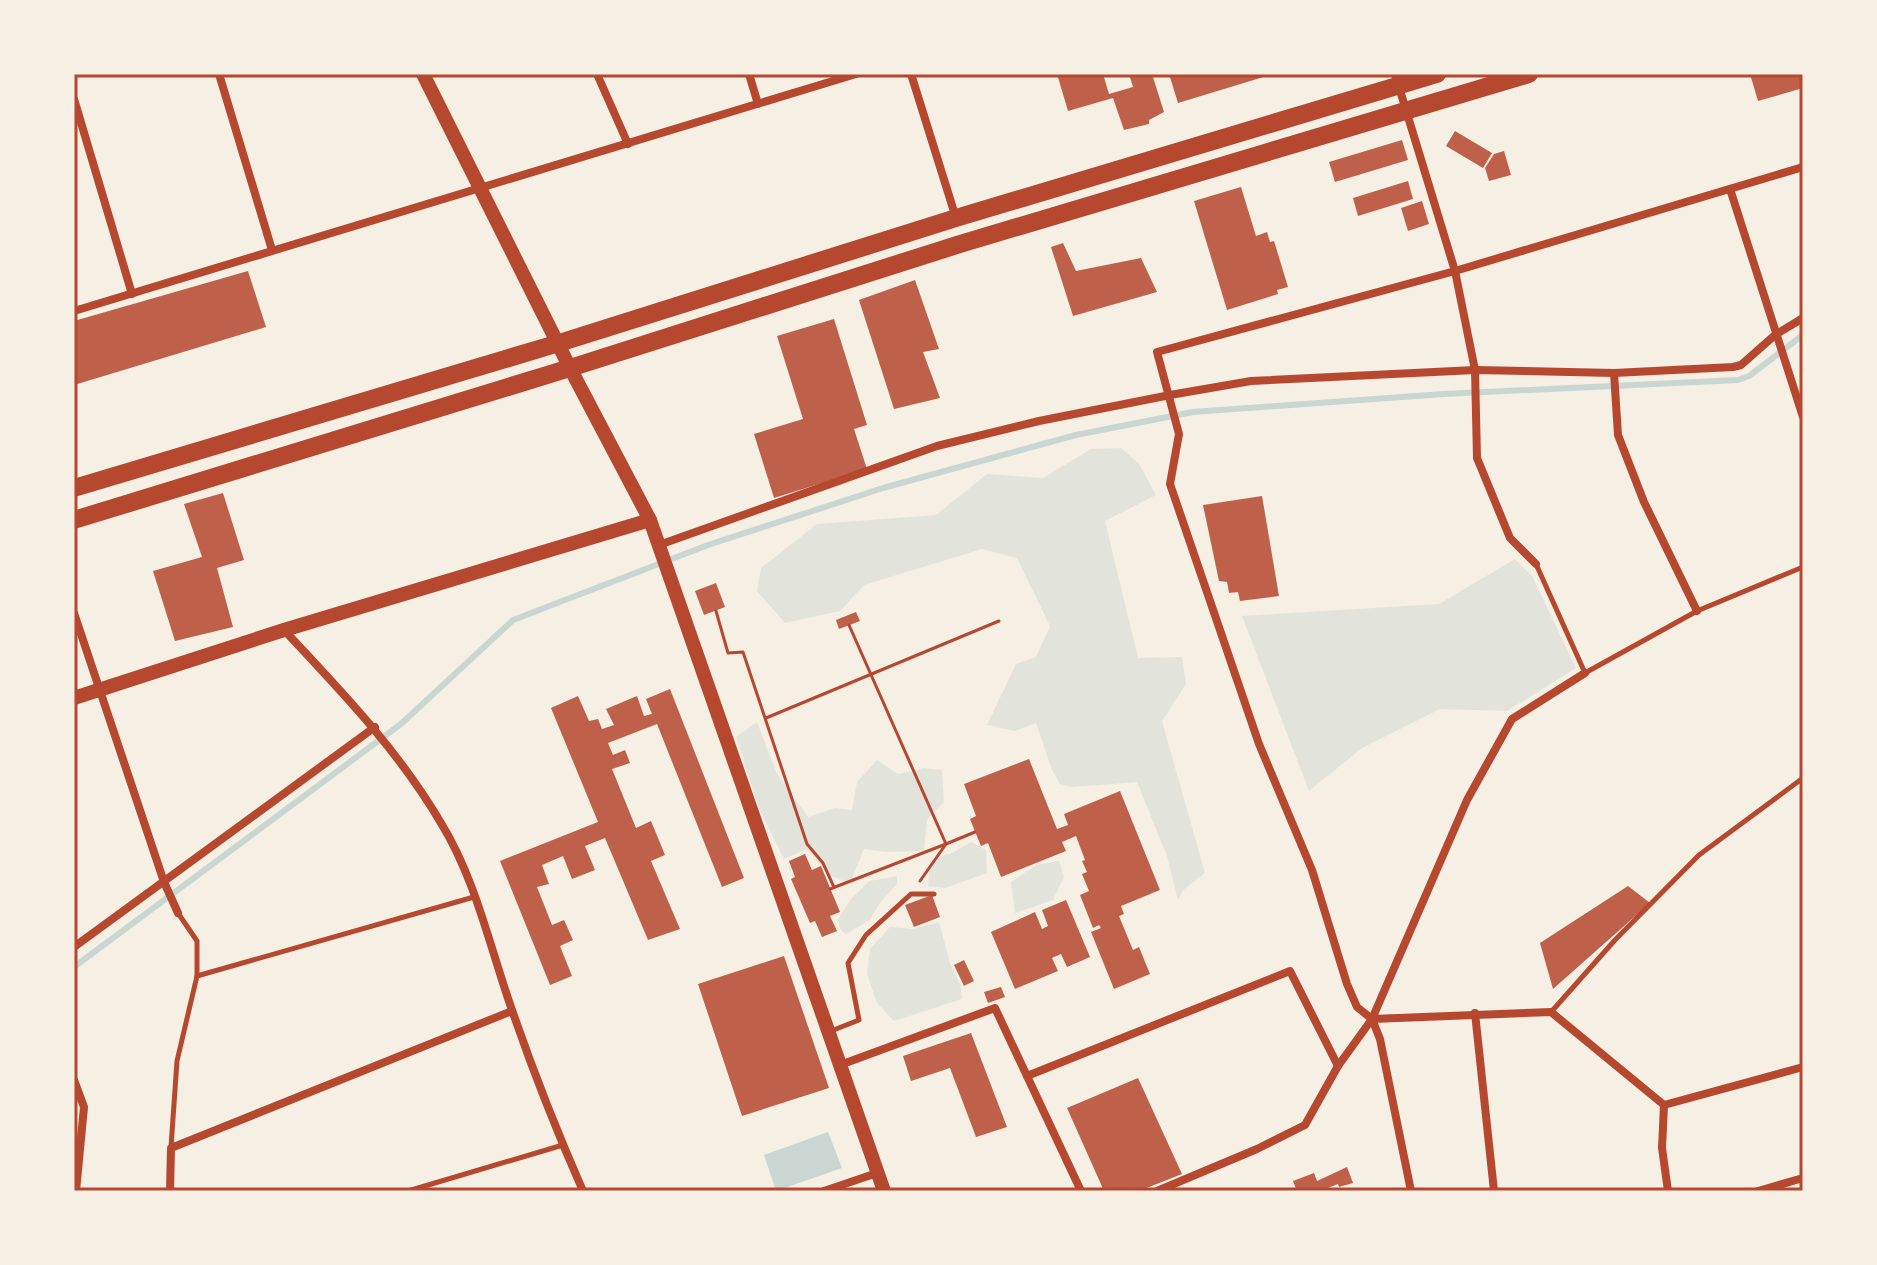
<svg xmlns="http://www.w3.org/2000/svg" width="1877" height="1265" viewBox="0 0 1877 1265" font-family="'DM Sans',sans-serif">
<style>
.green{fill:#e2e4dc}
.water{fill:#c9d6d2}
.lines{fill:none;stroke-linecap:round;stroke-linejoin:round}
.stream{stroke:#c9d6d2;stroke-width:6}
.building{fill:#bf614a}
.path{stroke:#b5482f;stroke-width:3}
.service{stroke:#b5482f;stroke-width:5}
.minor{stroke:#b5482f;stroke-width:8}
.tertiary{stroke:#b5482f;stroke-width:14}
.trunk{stroke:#b5482f;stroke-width:18}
.neatline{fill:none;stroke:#b5482f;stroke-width:3}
</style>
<rect width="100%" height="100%" fill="#f6efe4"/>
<g class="green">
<polygon points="1121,448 1139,464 1156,495 1105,521 1138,658 1182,657 1186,684 1162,721 1205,873 1183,890 1178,900 1167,856 1137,782 1072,787 1060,784 1052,770 1036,723 1015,731 987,725 1016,664 1036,657 1050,626 1017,558 982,549 864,585 840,611 785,623 757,591 761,568 817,524 936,515 987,474 1043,478 1091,449"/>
<polygon points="1515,559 1532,576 1576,668 1507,711 1440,709 1362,748 1309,791 1242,616 1439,604"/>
<polygon points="757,722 777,774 808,817 835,808 852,810 857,782 877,760 898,774 924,768 942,770 944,802 927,820 924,851 886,852 864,849 850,883 829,875 807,849 784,859 760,811 736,737"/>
<polygon points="971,842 986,850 987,873 945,888 928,886 930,861 954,852"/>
<polygon points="1059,861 1064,877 1053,900 1015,913 1011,882 1036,865"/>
<polygon points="897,876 897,884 879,904 870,920 846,934 840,929 838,919 851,899 869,881"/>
<polygon points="939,922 950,963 961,986 962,999 894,1021 877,1003 867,974 870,949 890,927 913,929"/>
</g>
<polygon class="water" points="828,1132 842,1168 776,1191 764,1155"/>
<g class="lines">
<polyline class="stream" points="74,967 401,724 513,620 708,545 883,488 1076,435 1193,412 1444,394 1738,380 1749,376 1803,335"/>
</g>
<g class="building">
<polygon points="1057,74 1103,74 1109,94 1133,87 1129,74 1152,74 1164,112 1149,120 1149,124 1124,130 1113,98 1068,111"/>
<polygon points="1169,74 1270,74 1270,75 1178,103"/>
<polygon points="1750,74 1803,74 1803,88 1758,101"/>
<polygon points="1455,131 1492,153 1483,168 1446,146"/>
<polygon points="1402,140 1408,160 1335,182 1329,162"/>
<polygon points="1504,151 1511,175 1489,181 1485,168 1494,154"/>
<polygon points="1408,181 1413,199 1358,216 1353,198"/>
<polygon points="1241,187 1256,236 1267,232 1270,242 1274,241 1288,287 1277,290 1278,294 1227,310 1194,201"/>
<polygon points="1422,201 1429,224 1408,231 1401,208"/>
<polygon points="1063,243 1076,271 1141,258 1157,292 1073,316 1051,247"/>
<polygon points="248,271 266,327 74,385 74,321"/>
<polygon points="915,280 939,349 923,352 940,398 894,409 859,300"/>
<polygon points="834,319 867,425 854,429 867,469 774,498 754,434 803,419 777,336"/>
<polygon points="223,493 244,560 217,568 233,627 175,641 153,571 202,557 184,504"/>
<polygon points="1262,496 1279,596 1240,601 1238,592 1229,593 1227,582 1219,581 1203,505"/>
<polygon points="716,583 725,607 704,615 695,591"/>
<polygon points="856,612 860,621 839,629 836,620"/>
<polygon points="670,689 744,878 722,887 657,724 608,743 613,755 625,750 630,763 612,769 636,828 651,821 665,855 651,861 680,929 648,940 605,838 585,846 595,870 572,879 563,856 542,865 549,884 537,887 552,925 564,920 573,940 560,946 572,976 550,985 500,861 598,822 551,708 578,696 589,721 598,719 602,729 614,725 606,709 637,696 644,716 652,714 646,699"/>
<polygon points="1029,759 1057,829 1068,825 1064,814 1120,791 1160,890 1121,906 1124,914 1119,916 1133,950 1139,947 1150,974 1114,989 1091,932 1101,928 1099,925 1093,928 1080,895 1089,891 1082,874 1087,872 1082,861 1085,860 1076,836 1062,842 1066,851 1001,877 988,843 981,846 970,819 976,816 964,784"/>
<polygon points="805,854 812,870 821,866 840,912 830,916 837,931 822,937 815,921 810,923 791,879 795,877 789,861"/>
<polygon points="1628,886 1650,903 1553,989 1540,943"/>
<polygon points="932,895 940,917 914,927 905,905"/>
<polygon points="1066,900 1090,957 1067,967 1061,954 1052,958 1058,971 1015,989 991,932 1035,912 1042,929 1048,926 1042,910"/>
<polygon points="784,956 829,1088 742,1116 698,984"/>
<polygon points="964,960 974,981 964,986 954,965"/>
<polygon points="1001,987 1005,997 988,1003 984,992"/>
<polygon points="971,1033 1007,1127 976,1137 950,1068 911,1081 903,1056"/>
<polygon points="1138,1078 1182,1174 1139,1191 1104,1191 1067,1108"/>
<polygon points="1347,1167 1353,1183 1339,1187 1338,1184 1320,1191 1297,1191 1293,1181 1314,1173 1317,1181"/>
</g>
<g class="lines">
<g class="path">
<polyline points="716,611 728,653 743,652 807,844 823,863 834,887"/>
<polyline points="766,718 999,621"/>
<polyline points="920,881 946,844 975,832"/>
<polyline points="830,889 946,844 849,625"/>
</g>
<g class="service">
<polyline points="1536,564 1585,673 1697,611 1803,567"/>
<polyline points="197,976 474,897"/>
<polyline points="1552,1011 1615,940 1699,855 1803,778"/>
<polyline points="831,1031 859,1020 848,963 866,935 911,894 934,894"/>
<polyline points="171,1147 177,1061 197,976 197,941 178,913"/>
<polyline points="408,1191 563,1145"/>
</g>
<g class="minor">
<polyline points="219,74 272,250"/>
<polyline points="597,74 628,144"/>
<polyline points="749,74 758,104"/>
<polyline points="911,74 956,218"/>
<polyline points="1395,74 1455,271 1475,370 1477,458 1510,538 1536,564"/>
<polyline points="74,99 132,294"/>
<polyline points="1730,189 1803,417"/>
<polyline points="74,311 856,74"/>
<polyline points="1614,373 1618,435 1644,502 1697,611"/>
<polyline points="659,545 937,446 1039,421 1170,395 1251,381 1475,370 1614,373 1733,367 1741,365 1775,335 1803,318"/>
<polyline points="74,613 164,882 178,913"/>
<path d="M284,630C342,692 398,750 441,823C476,880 490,948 512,1010C533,1071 557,1132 583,1191"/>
<polyline points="74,947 375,727"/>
<polyline points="1475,1013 1494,1191"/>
<polyline points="1372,1019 1551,1012 1664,1105"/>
<polyline points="840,1065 995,1008 1081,1191"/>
<polyline points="1027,1076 1290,971 1338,1066"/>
<polyline points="74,1080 84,1107 76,1191"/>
<polyline points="1664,1105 1803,1067"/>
<polyline points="1664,1105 1662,1148 1668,1191"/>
<polyline points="170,1191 171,1148 512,1011"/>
<polyline points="824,1191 877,1173"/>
<polyline points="1157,1191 1257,1149 1305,1125 1338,1066 1372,1019 1467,800 1512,719 1585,673"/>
<polyline points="1411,1191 1380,1039 1372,1019 1357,1007 1347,984 1312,870 1259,744 1170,484 1179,434 1157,352 1455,271 1803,167"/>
<polyline points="1758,1191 1803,1178"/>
</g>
<g class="tertiary">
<polyline points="423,74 570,368 650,520 884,1191"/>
<polyline points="74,698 284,630 650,520"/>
</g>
<g class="trunk">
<polyline points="74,488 559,343 956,218 1437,74"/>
<polyline points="74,520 570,368 960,244 1529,74"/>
</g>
</g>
<rect width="1877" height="1265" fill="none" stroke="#f6efe4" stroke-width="152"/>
<rect x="76" y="76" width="1725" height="1113" class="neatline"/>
</svg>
